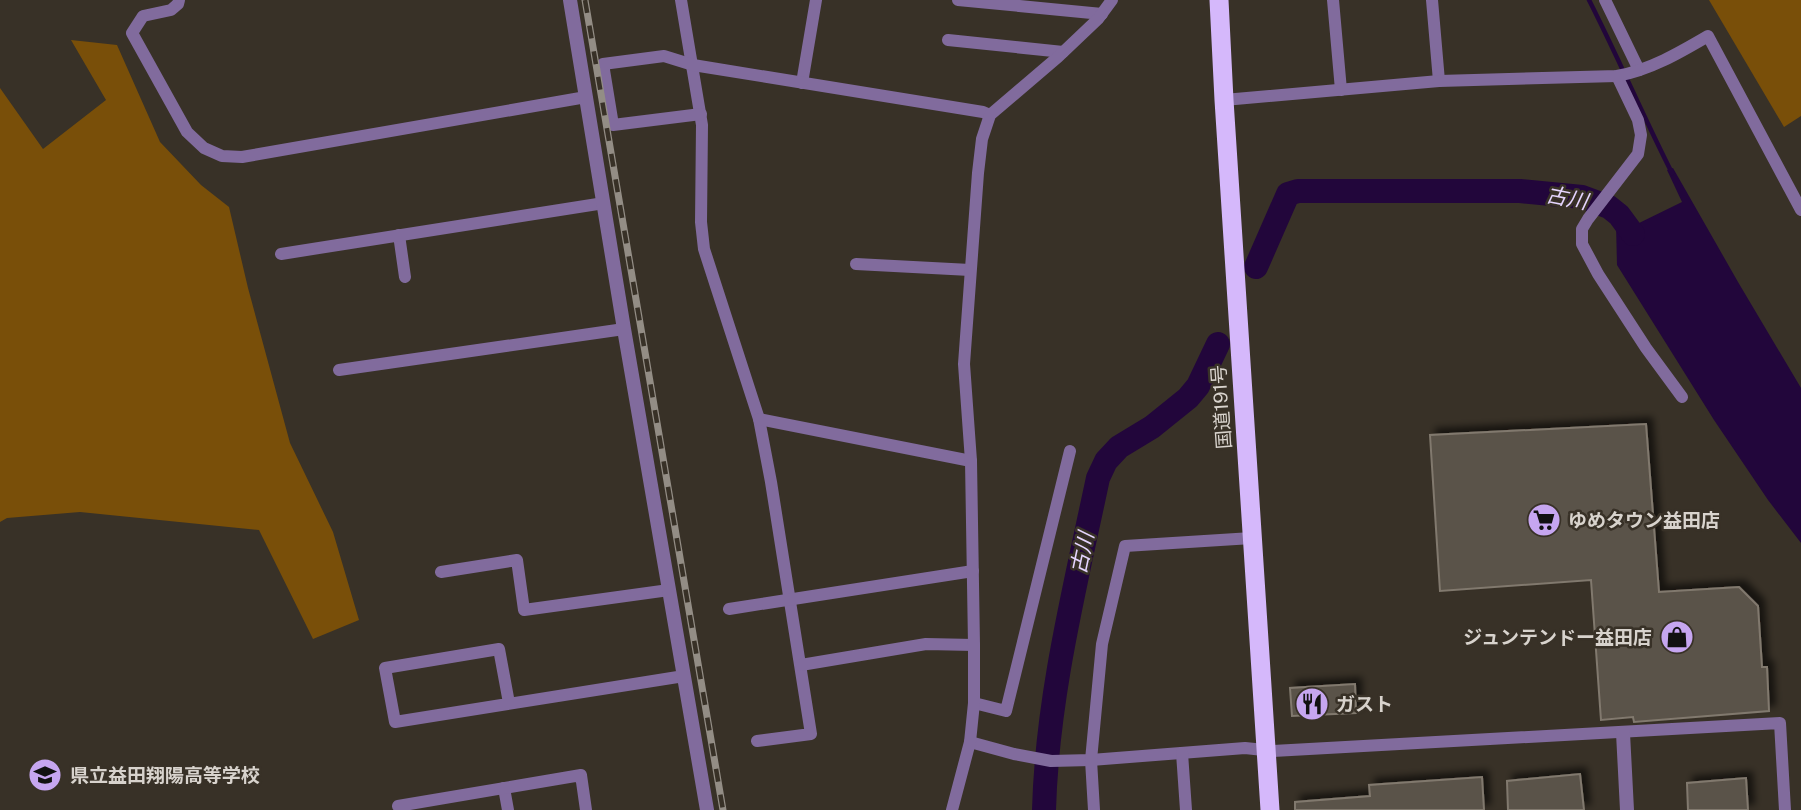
<svg xmlns="http://www.w3.org/2000/svg" width="1801" height="810" viewBox="0 0 1801 810" font-family="'Public Sans','Noto Sans JP',sans-serif">
<style>
.forest{fill:#794f09}
.water{fill:#22063b}
.lines{fill:none;stroke-linecap:round;stroke-linejoin:round}
.stream{stroke:#22063b;stroke-width:4.5}
.river{stroke:#22063b;stroke-width:24}
.building{fill:#5a5248;stroke:#81796e;stroke-width:2;filter:url(#shadow)}
.minor{stroke:#816b9d;stroke-width:12}
.tertiary{stroke:#816b9d;stroke-width:14}
.trunk{stroke:#d5b8fb;stroke-width:19}
.rail-casing{stroke:#938d85;stroke-width:7}
.rail{stroke:#383127;stroke-width:4.5;stroke-dasharray:13;stroke-linecap:butt}
.labels{text-anchor:middle;dominant-baseline:central;stroke-width:5;stroke-linejoin:round;paint-order:stroke}
.street-label{font-size:19px;fill:#d8d3cd;stroke:#383127}
.poi-label{font-size:19px;font-weight:bold;fill:#d8d3cd;stroke:#383127;text-anchor:start}
.water-label{font-size:21px;font-style:italic;fill:#e6d5ff;stroke:#383127}
</style>
<defs>
<filter id="shadow"><feDropShadow dx="6" dy="-6" stdDeviation="3.5" flood-color="#0009"/></filter>
</defs>
<rect width="100%" height="100%" fill="#383127"/>
<g class="forest">
<polygon points="1709,0 1801,0 1801,116 1784,127"/>
<polygon points="71,40 117,45 160,142 201,185 229,207 248,288 290,443 333,532 359,620 313,639 259,530 80,512 7,518 0,522 0,88 43,149 106,100"/>
</g>
<polygon class="water" points="1673,168 1738,282 1801,388 1801,543 1768,500 1714,420 1617,265 1616,224 1610,217 1618,204 1635,225 1682,202 1667,170"/>
<g class="lines">
<path class="stream" d="M1589,0C1618,57 1643,116 1672,173"/>
<g class="river">
<polyline points="1256,267 1288,194 1298,191 1520,191 1582,197 1609,207 1619,215 1633,234"/>
<path d="M1044,810C1047,698 1075,587 1098,478L1106,461L1119,447L1152,427L1188,398L1198,386L1218,344"/>
</g>
</g>
<g class="building">
<polygon points="1646,424 1659,592 1739,587 1758,606 1762,667 1767,667 1769,711 1634,722 1633,717 1601,720 1591,580 1440,591 1430,435"/>
<polygon points="1355,684 1356,713 1292,716 1290,688"/>
<polygon points="1580,774 1584,810 1508,810 1507,781"/>
<polygon points="1482,777 1484,810 1295,810 1295,802 1370,796 1369,785"/>
<polygon points="1746,778 1748,810 1688,810 1687,783"/>
</g>
<g class="lines">
<g class="minor">
<polyline points="179,0 178,4 171,10 143,16 132,33 187,132 204,148 222,156 242,157 586,97"/>
<polyline points="681,0 702,125 701,222 704,249 759,419 771,482 811,734 757,741"/>
<polyline points="958,0 1102,14"/>
<polyline points="1333,0 1341,90"/>
<polyline points="1432,0 1439,81"/>
<polyline points="1605,0 1639,70"/>
<polyline points="948,40 1063,52"/>
<polyline points="1617,76 1638,120 1641,135 1638,154 1588,219 1582,229 1582,244 1598,274 1646,348 1682,397"/>
<polyline points="802,83 816,0"/>
<path d="M1224,100L1439,81L1617,76C1650,70 1679,53 1708,36L1801,210"/>
<polyline points="701,114 613,125 603,64 664,56 693,65 983,112 990,115"/>
<polyline points="399,235 405,277"/>
<polyline points="281,254 604,203"/>
<polyline points="856,264 970,270"/>
<polyline points="339,370 624,329"/>
<polyline points="759,419 971,461"/>
<polyline points="441,572 517,560 524,610 669,590"/>
<polyline points="729,609 973,571"/>
<polyline points="801,665 926,644 974,645"/>
<polyline points="509,703 499,649 385,668 395,722 684,676"/>
<polyline points="974,703 1006,711 1070,451"/>
<polyline points="970,742 1014,754 1051,761 1091,760 1245,748 1273,751 1780,723 1785,810"/>
<polyline points="1182,753 1186,810"/>
<polyline points="504,788 508,810"/>
<polyline points="398,806 581,775 586,810"/>
<polyline points="952,810 970,742 974,703 974,645 971,461 964,364 978,173 982,139 990,115 1058,57 1098,19 1112,0"/>
<polyline points="1094,810 1091,760 1102,644 1125,546 1252,538"/>
</g>
<g class="tertiary">
<polyline points="570,0 624,329 707,810"/>
<polyline points="1623,733 1627,810"/>
</g>
<polyline class="trunk" points="1219,0 1224,100 1270,810"/>
<defs>
<polyline id="rail" points="585,0 723,810"/>
</defs>
<use href="#rail" class="rail-casing"/>
<use href="#rail" class="rail"/>
</g>
<defs>
<symbol id="supermarket-disc" viewBox="-11 -11 22 22"><circle r="9.5" fill="#c6a6f0" stroke="#383127"/><path d="M-6-5.5h2.5l.6 2H6L4.5 2H-2.5L-4.4-4H-6ZM-1.5 3.2a1.3 1.3 0 1 0 .1 0ZM3 3.2a1.3 1.3 0 1 0 .1 0Z" fill="#111"/></symbol>
<symbol id="shop-disc" viewBox="-11 -11 22 22"><circle r="9.5" fill="#c6a6f0" stroke="#383127"/><path d="M-5-2.5h2.3a2.7 3.5 0 0 1 5.4 0H5L5.5 6h-11ZM-1.5-2.5h3a1.5 2.3 0 0 0-3 0Z" fill="#111"/></symbol>
<symbol id="restaurant-disc" viewBox="-11 -11 22 22"><circle r="9.5" fill="#c6a6f0" stroke="#383127"/><path d="M-5-6h1v4h1v-4h1v4h1v-4h1v5L-1.5 .5V6h-2V.5L-5-1ZM5-6V6H3V1.5H1.5Q1.5-4 5-6Z" fill="#111"/></symbol>
<symbol id="school-disc" viewBox="-11 -11 22 22"><circle r="9.5" fill="#c6a6f0" stroke="#383127"/><path d="M0-5L7-2L0 1L-7-2ZM-4 1L0 2.5L4 1V4Q0 6-4 4Z" fill="#111"/></symbol>
</defs>
<g fill-rule="evenodd">
<use href="#supermarket-disc" x="1525" y="501" width="38" height="38"/>
<use href="#shop-disc" x="1658" y="618" width="38" height="38"/>
<use href="#restaurant-disc" x="1293" y="685" width="38" height="38"/>
<use href="#school-disc" x="26" y="756" width="38" height="38"/>
</g>
<g class="labels">
<g class="street-label">
<text transform="translate(1221 407) rotate(-94)">国道191号</text>
</g>
<g class="poi-label">
<text x="1568" y="520">ゆめタウン益田店</text>
<text x="1652" y="637" text-anchor="end">ジュンテンドー益田店</text>
<text x="1336" y="704">ガスト</text>
<text x="70" y="775">県立益田翔陽高等学校</text>
</g>
<g class="water-label">
<text transform="translate(1567 198) rotate(11)">古川</text>
<text transform="translate(1082 553) rotate(-78)">古川</text>
</g>
</g>
</svg>
